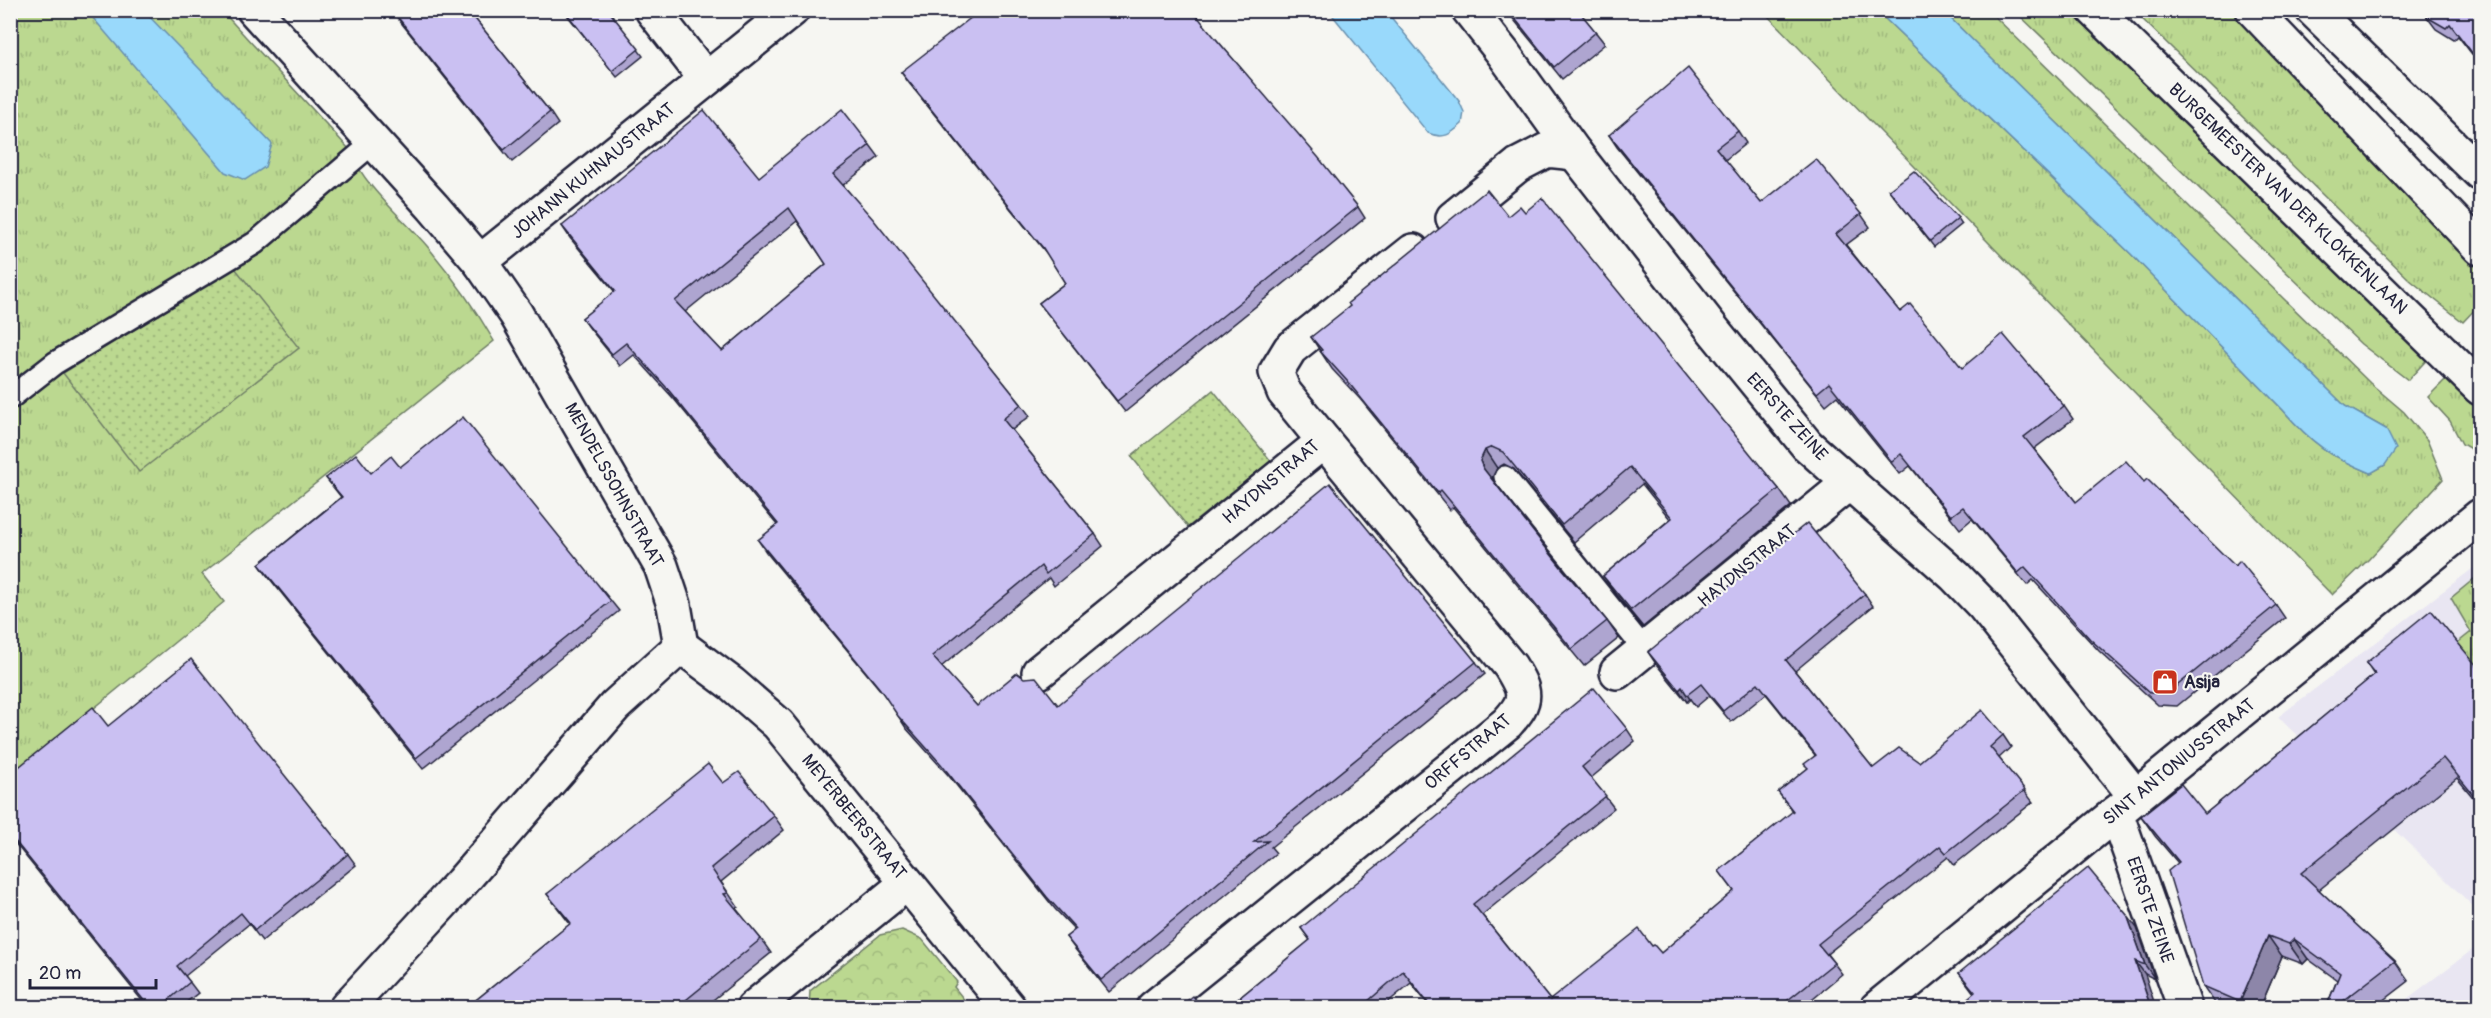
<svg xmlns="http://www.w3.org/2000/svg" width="2491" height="1018" viewBox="0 0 2491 1018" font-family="Pangolin,sans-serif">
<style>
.built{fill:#e9e6f2}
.grass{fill:url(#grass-tufts);stroke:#6e7d66;stroke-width:1.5}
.forest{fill:url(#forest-crowns);stroke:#6e7d66;stroke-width:1.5}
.park{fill:url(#park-dots);stroke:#6e7d66;stroke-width:1.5}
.water{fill:#99d9fb;stroke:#6990ae;stroke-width:1.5}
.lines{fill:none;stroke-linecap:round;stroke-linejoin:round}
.lane-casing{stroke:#22223b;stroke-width:26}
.street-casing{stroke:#22223b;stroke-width:38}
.secondary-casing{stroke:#22223b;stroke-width:38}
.lane{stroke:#f6f6f2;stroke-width:21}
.street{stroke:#f6f6f2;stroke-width:33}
.secondary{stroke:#f6f6f2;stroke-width:33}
.wall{fill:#aea5d0;stroke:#22223b;stroke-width:1.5;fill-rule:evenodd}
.shaded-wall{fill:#8d86a9;stroke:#22223b;stroke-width:1.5}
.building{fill:#cac0f2;stroke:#22223b;stroke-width:1.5;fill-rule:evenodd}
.labels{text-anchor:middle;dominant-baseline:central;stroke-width:4.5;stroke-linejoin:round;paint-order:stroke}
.street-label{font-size:18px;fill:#22223b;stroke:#f6f6f2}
.poi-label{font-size:18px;font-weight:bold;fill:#22223b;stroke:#f6f6f2;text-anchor:start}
</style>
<defs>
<pattern id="grass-tufts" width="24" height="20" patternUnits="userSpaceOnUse" patternTransform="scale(1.5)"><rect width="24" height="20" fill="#bbd890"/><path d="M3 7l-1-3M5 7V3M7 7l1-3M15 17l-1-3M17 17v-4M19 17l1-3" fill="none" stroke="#a0b97d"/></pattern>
<pattern id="forest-crowns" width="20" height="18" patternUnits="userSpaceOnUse" patternTransform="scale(1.5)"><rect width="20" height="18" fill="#bbd890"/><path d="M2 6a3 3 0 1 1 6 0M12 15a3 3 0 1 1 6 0" fill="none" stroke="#a0b97d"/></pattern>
<pattern id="park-dots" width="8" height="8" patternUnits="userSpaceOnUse" patternTransform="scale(1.5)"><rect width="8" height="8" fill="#bbd890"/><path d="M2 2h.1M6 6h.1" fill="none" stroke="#a0b97d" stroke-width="1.8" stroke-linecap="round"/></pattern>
</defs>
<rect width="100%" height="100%" fill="#f6f6f2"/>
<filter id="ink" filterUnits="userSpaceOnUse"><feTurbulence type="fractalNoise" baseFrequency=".0167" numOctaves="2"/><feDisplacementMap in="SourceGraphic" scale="12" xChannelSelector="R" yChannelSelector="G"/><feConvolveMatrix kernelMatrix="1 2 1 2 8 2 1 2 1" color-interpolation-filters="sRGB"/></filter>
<g filter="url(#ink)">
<g class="built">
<polygon points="2480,563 2480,913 2278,717"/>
<polygon points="2480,944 2480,1007 2396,1007"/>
</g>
<g class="grass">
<path d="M11,11H222L349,149C364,187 401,216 427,246C452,276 475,308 494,341L202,574L224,602L11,776Z"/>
<path d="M1763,11H1877L2131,254L2283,410C2312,444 2330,456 2371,473L2385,465L2386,429L2345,406L1943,11H1989L2370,383L2404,412L2427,440L2443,479L2369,559L2332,595Z"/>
<polygon points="2015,11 2086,11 2434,352 2408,380 2361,344"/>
<polygon points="2134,11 2246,11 2480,261 2480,304 2463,322 2410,280"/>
<path d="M2454,371C2485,405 2482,408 2476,452L2462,444L2450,421L2428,397Z"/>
<polygon points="2480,574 2480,702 2441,656 2471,632 2451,598"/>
</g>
<polygon class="forest" points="902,930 922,939 957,982 954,987 970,1007 809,1007 810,991 880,935"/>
<g class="park">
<polygon points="235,268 299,348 139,472 63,373"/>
<polygon points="1213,390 1271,461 1188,527 1131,456"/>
</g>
<g class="water">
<polygon points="87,11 144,11 272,144 265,167 245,180 225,172"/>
<path d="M1329,11H1386L1459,101L1464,112L1462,124C1451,134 1444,140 1428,133Z"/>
<path d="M1877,11H1943L2345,406L2386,429L2396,449L2385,465L2371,473C2330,456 2312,444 2283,410L2131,254Z"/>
</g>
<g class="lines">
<defs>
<g id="lane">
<polyline points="10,398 55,363 255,243 374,142"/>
<polyline points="1505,477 1644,649"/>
</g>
<g id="street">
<polyline points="254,10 433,207 480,262 516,314 661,566 674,605 681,646 615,706 461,883 346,1008"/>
<polyline points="652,10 706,79"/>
<polyline points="1469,10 1503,53 1575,153 1714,331 1807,445 1955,576 1983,605 2136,797"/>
<polyline points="2313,10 2480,173"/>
<polyline points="1453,218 1518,165 1547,150 1575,153"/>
<polyline points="480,262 792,10"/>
<polyline points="681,646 732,684 778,724 1009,1008"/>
<polyline points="1039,672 1324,441 1284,392 1276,372 1290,349 1413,251"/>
<polyline points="1617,672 1850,482"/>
<polyline points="2116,813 2185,1008"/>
<polyline points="753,1008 907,883"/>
<path d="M1153,1008L1507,723C1529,699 1526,692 1510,666L1324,441"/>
<polyline points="1877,1008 2480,516"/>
</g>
<g id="secondary">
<polyline points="2094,10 2480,388"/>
<polyline points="2253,10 2480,248"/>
</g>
</defs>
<use href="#lane" class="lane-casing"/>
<use href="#street" class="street-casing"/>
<use href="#secondary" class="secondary-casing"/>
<use href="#lane" class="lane"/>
<use href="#street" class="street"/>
<use href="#secondary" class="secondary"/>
</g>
<g class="wall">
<polygon points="391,10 468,10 550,112 558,124 512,162"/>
<polygon points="563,10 608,10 643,56 617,77"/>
<polygon points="690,10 699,10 694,15"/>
<polygon points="1506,10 1578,10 1605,44 1562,79"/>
<polygon points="2481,10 2478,62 2458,36 2454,40 2436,29 2427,17 2427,13"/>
<polygon points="1216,39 1358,207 1365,218 1125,412 1039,303 1065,283 1048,255 909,83 901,72"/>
<polygon points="1738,131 1746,143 1725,160 1761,203 1861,214 1870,227 1846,245 1900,312 1962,368 2064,406 2073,419 2034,449 2076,502 2144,482 2276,605 2285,618 2177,706 2158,705 2099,651 2033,580 2027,585 1972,519 1960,529 1910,466 1900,474 1837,396 1826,405 1617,147 1609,135"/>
<path d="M870,145L879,157L843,185L1021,404L1030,416L1012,430L1095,534L1103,546L1054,586L1049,578L941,667L977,706L1058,705L1476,662L1485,674L1271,847L1276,853L1109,992L1075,949L1066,937L1075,930L1055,909L949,776L906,728L886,697L766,552L758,540L777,525L674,399L634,355L620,366L591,330L582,318L615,292L570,238L562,226L759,177ZM797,221L826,264L722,351L685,312Z"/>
<polygon points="1889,190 1958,218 1962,224 1934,247"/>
<polygon points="1525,212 1779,489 1791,506 1643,627 1615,593 1603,576 1670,519 1642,484 1574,542 1514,469 1504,464 1497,468 1492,478 1494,481 1561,567 1607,621 1619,638 1584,666 1467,524 1453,507 1450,510 1360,399 1332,369 1311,337 1508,216"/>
<polygon points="10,310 16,367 10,368"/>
<polygon points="400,467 611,601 619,611 423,769 266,574 259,564 341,497 326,478 371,473"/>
<polygon points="1865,594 1873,606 1795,671 1873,768 1919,762 2003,735 2011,747 1999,758 2033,802 1954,865 1948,857 1827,954 1842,974 1801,1008 1431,1008 1411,983 1381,1008 1227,1008 1310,940 1301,928 1627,729 1635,741 1591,778 1614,808 1482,915 1550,1000 1652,946 1661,953 1734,891 1719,871 1793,812 1778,792 1808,768 1815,755 1766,694 1731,722 1709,696 1696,707 1690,699 1687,702 1656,664 1648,652"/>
<polygon points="2366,663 2481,671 2481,807 2457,778 2319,890 2395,961 2409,981 2374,1008 2326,1008 2337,980 2308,959 2303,964 2282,956 2260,1008 2221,1008 2217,1006 2203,986 2178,863 2155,836 2141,816 2205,814 2374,675"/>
<polygon points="108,726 348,854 356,865 262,941 249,924 185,976 198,993 179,1008 148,1008 10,837 10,774"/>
<polygon points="723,783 774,816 784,830 721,882 738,907 735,908 761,939 771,953 703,1008 466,1008 570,924 547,894"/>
<polygon points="2137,928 2155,979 2145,974 1974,993 1959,973"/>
</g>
<g class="shaded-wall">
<polygon points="10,310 16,367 12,361 10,348"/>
<polygon points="1485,450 1497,468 1492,478 1495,485 1483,468 1480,461"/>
<polygon points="1682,687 1690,699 1687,702 1679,690"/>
<polygon points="2127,915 2137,928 2155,979 2145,965"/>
<polygon points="2268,936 2282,956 2260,1008 2244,1008 2240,1002"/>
<polygon points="2294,939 2308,959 2303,964 2289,944"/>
<polygon points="2135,961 2145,974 2156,1008 2151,1008"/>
</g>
<g class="building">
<polygon points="392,10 468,10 550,112 504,150"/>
<polygon points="564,10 608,10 639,49 612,71"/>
<polygon points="981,10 1192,10 1216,39 1318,157 1358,207 1117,401 1039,303 1065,283 1043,248 901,72"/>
<polygon points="1508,10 1578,10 1596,32 1554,67"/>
<polygon points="2426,10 2481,10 2481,65 2473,54 2450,24 2446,28 2427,17 2427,13"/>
<polygon points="1688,68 1738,131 1716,148 1761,203 1816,159 1861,214 1836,234 1900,312 1910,304 1962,368 2003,334 2064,406 2024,437 2076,502 2126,461 2144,482 2147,479 2235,566 2240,561 2276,605 2168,693 2150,693 2090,639 2025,567 2018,573 1963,507 1951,516 1901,454 1892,462 1829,383 1817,393 1609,135"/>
<path d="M842,109L870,145L833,174L873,219L1021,404L1003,419L1095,534L1046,574L1041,566L932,656L977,706L1017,673L1024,678L1036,677L1058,705L1330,483L1476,662L1254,842L1268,841L1101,980L1066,937L1076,929L1047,897L941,764L898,716L880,689L758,540L778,524L666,387L626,343L612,354L582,318L615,291L562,226L704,110L759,177ZM789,208L826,264L722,351L675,301Z"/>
<polygon points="1914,171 1958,218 1930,241 1889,190"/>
<polygon points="1487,190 1508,216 1520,206 1525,212 1542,198 1779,489 1631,610 1603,576 1672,518 1630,467 1562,525 1503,452 1492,447 1485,450 1480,461 1483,468 1561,567 1607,621 1572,649 1455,507 1441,490 1438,493 1348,382 1320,351 1322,350 1311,337 1350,306 1348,303"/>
<polygon points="463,417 611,601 416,758 259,564 342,497 326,478 356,454 371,473 391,456 400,467"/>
<polygon points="1807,523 1865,594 1786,660 1873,768 1899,748 1919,762 1982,710 2003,735 1990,747 2025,790 1946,853 1940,846 1818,944 1834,963 1778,1008 1432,1008 1403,971 1360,1008 1227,1008 1310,940 1301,928 1594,688 1627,729 1582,767 1606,796 1473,904 1550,1000 1639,929 1652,946 1654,945 1661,953 1734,891 1719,871 1793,811 1778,792 1808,768 1804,764 1816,755 1758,683 1723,711 1701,684 1687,695 1682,687 1679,690 1648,652"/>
<polygon points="2431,610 2481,671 2481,686 2473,692 2481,701 2481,804 2443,758 2301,873 2395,961 2334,1008 2326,1008 2340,973 2294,939 2289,944 2268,936 2240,1002 2203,986 2168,871 2179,862 2141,816 2181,784 2205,814 2375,674 2366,663"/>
<polygon points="191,659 348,854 255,930 241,913 177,966 190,982 159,1008 150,1008 10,835 10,774 93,707 108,726"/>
<polygon points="708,764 723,783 739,772 774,816 711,868 728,893 724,894 761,939 676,1008 466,1008 571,923 547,894"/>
<polygon points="2088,868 2127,915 2145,965 2135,961 2151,1008 1956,1008 1975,992 1959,973"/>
<polygon points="1193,996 1202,1008 1178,1008"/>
<polygon points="2481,996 2481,1008 2466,1008"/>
</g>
</g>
<defs>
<symbol id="shop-square" viewBox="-11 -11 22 22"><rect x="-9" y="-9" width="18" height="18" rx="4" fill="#c8321e" stroke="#f6f6f2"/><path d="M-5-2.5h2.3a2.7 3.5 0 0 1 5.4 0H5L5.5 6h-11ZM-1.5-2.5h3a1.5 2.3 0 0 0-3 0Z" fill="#fff"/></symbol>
</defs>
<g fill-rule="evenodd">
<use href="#shop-square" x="2150" y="667" width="30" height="30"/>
</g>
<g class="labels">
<g class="street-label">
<text transform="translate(593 171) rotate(-39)">JOHANN KUHNAUSTRAAT</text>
<text transform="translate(2288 199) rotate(44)">BURGEMEESTER VAN DER KLOKKENLAAN</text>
<text transform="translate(1787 417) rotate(48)">EERSTE ZEINE</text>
<text transform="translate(1271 482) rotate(-40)">HAYDNSTRAAT</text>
<text transform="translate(614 485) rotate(61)">MENDELSSOHNSTRAAT</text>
<text transform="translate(1747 566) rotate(-39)">HAYDNSTRAAT</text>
<text transform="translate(1468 752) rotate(-40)">ORFFSTRAAT</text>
<text transform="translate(2179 762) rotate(-39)">SINT ANTONIUSSTRAAT</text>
<text transform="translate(854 817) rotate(51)">MEYERBEERSTRAAT</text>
<text transform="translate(2150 910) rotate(71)">EERSTE ZEINE</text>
</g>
<g class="poi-label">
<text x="2184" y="682">Asija</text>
</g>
</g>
<rect width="2491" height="1018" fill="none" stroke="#f6f6f2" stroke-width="36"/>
<rect x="18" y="18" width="2455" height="982" fill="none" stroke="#22223b" stroke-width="2" filter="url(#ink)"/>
<path d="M30 979v9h126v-9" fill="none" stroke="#22223b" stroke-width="3"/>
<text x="39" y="979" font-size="18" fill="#22223b" stroke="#f6f6f2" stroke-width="4.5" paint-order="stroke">20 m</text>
</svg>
